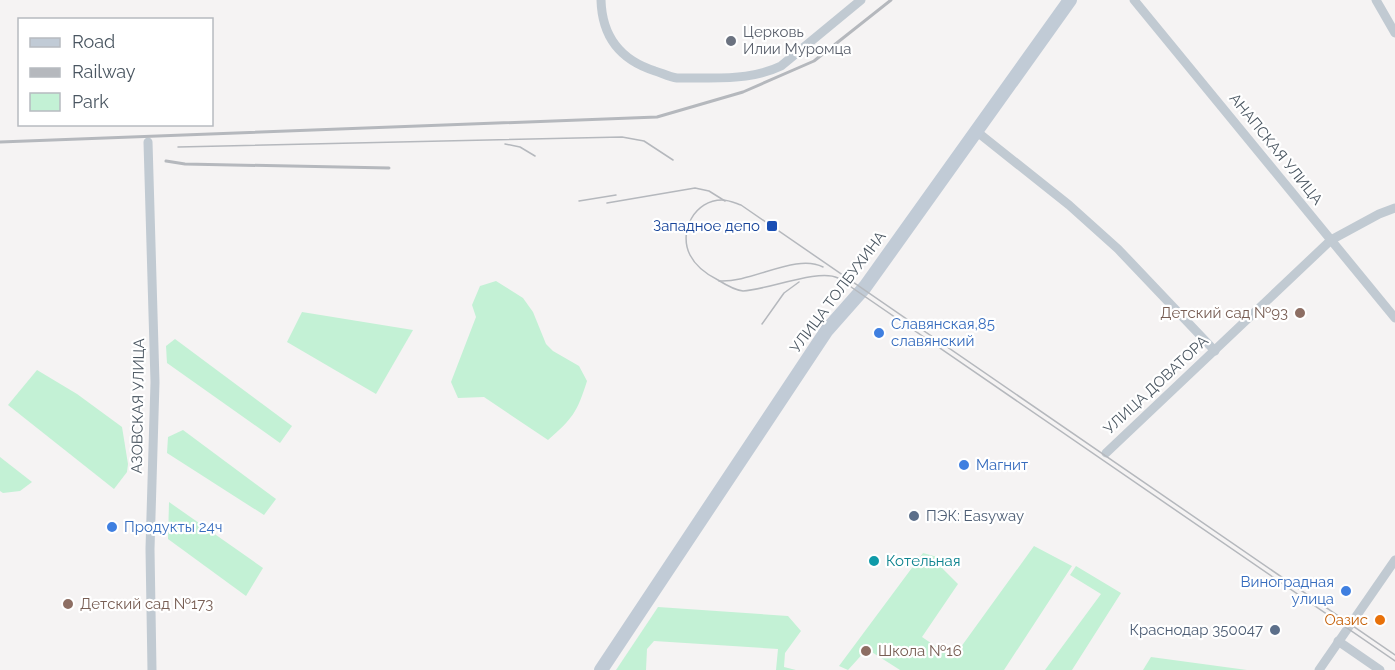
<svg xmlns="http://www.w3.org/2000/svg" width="1395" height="670" viewBox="0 0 1395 670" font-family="Raleway,sans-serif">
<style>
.green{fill:#c3f1d5}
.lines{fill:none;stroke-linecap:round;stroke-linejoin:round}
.street{stroke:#c1cad2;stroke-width:9}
.secondary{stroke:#c1cbd6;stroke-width:14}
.tram{stroke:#b5b8bd;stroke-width:1.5}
.rail{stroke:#b5b8bd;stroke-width:3}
.worship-dot{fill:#6b7280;stroke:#fff;stroke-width:2}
.transit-dot{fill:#1a4fb4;stroke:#fff;stroke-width:2}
.education-dot{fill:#8d6e63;stroke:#fff;stroke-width:2}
.shop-dot{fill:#3f7fe0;stroke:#fff;stroke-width:2}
.service-dot{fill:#5c6f8a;stroke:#fff;stroke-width:2}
.culture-dot{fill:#0f9aa8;stroke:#fff;stroke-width:2}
.food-dot{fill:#e8710a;stroke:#fff;stroke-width:2}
.labels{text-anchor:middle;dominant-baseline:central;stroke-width:4.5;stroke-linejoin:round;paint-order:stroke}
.worship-label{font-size:15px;fill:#5b616d;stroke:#fff;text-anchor:start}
.street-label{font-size:15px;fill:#4a5661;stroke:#fff}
.transit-label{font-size:15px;fill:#164399;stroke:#fff;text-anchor:end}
.education-label{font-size:15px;fill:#785e54;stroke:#fff;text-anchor:start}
.shop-label{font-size:15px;fill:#366cbe;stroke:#fff;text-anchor:start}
.service-label{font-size:15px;fill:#4e5e75;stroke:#fff;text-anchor:start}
.culture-label{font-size:15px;fill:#0d838f;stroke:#fff;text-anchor:start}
.food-label{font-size:15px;fill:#c56008;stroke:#fff;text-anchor:end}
</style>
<rect width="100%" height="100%" fill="#f5f3f3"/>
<g class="green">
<path d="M496,281L523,298L533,312L546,344L553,351L579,366L587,381C577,413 572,419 548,440L484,397L458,398L451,382L476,317L472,305L480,286Z"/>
<polygon points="302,312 413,330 376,394 287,342"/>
<polygon points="175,339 292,426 280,443 167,363 166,346"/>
<polygon points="37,370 77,394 122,427 128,464 127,472 114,489 8,405"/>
<polygon points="183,430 276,499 264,515 167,453 168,437"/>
<polygon points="0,457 32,482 20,491 3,493 0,491"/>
<polygon points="169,502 263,568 246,596 168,539"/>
<polygon points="1034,546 1072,566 1004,670 900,670 867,649 848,670 839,666 923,553 941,558 943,569 958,584 922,637 953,658"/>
<polygon points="1076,566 1121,593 1072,670 1045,670 1101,594 1070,575"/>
<polygon points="658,607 788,616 801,631 785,653 784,667 796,670 776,670 778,649 654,641 647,649 646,670 616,670"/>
<polygon points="1151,657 1247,670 1143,670"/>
</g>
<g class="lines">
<g class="street">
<path d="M601,0C602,37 620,60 655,71C662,73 669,77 677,78C687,78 698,78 709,78C734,78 758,77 781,66L861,0"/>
<polyline points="1134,0 1395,318"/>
<polyline points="1376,0 1395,33"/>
<polyline points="976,131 1069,205 1118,249 1215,351"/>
<polyline points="148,142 155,382 150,549 152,670"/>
<polyline points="1106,453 1331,240 1379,214 1395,208"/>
<polyline points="1338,641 1380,670"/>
<polyline points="1319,670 1395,560"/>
</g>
<polyline class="secondary" points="601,670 827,330 865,287 1070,0"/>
<g class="tram">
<polyline points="505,144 520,147 535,156"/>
<polyline points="178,147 622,137 644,141 673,160"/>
<polyline points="579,201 616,195"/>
<polyline points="607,203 695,188 709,191 725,201"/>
<path d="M719,281C752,283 796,253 823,267"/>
<polyline points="762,324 784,293 799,282"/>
<path d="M1395,655L741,205C735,203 729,200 722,200C695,200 678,231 690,255C696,267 706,274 718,280C726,285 734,290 743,291C767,290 819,268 838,278L1395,661"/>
</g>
<g class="rail">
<polyline points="0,142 657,117 743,92 814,61 891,0"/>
<polyline points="166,161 185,164 389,168"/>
</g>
</g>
<circle class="worship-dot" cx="731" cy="41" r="6"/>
<rect class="transit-dot" x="766" y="220" width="12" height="12" rx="3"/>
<g class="education-dot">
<circle cx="1300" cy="313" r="6"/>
<circle cx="68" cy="604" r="6"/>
<circle cx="866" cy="651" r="6"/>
</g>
<g class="shop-dot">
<circle cx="879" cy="333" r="6"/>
<circle cx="964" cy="465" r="6"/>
<circle cx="112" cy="527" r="6"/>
<circle cx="1346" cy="591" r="6"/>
</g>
<g class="service-dot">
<circle cx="914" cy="516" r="6"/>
<circle cx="1275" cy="630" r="6"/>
</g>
<circle class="culture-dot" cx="874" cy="561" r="6"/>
<circle class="food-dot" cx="1380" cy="620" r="6"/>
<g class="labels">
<g class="worship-label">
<text x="743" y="32">Церковь<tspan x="743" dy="17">Илии Муромца</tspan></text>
</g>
<g class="street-label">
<text transform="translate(1276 149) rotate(51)">АНАПСКАЯ УЛИЦА</text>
<text transform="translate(838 292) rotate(-53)">УЛИЦА ТОЛБУХИНА</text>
<text transform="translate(1156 385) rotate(-43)">УЛИЦА ДОВАТОРА</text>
<text transform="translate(138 406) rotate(-89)">АЗОВСКАЯ УЛИЦА</text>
</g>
<g class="transit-label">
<text x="760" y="226">Западное депо</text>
</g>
<g class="education-label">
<text x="1288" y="313" text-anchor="end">Детский сад №93</text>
<text x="80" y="604">Детский cад №173</text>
<text x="878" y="651">Школа №16</text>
</g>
<g class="shop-label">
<text x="891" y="324">Славянская,85<tspan x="891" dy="17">славянский</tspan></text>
<text x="976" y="465">Магнит</text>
<text x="124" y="527">Продукты 24ч</text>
<text x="1334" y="582" text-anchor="end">Виноградная<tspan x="1334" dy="17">улица</tspan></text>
</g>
<g class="service-label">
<text x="926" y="516">ПЭК: Easyway</text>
<text x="1263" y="630" text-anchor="end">Краснодар 350047</text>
</g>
<g class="culture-label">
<text x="886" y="561">Котельная</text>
</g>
<g class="food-label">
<text x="1368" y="620">Оазис</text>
</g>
</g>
<rect x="18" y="18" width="195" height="108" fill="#ffffff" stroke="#b7bbc0" stroke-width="1.5"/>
<rect x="30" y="38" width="30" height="9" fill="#c1cbd6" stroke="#b7bbc0" stroke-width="1.5"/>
<text x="72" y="48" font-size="18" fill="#4a5661">Road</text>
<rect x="30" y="68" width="30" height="9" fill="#b5b8bd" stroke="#b7bbc0" stroke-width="1.5"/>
<text x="72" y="78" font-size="18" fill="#4a5661">Railway</text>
<rect x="30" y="93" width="30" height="18" fill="#c3f1d5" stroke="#b7bbc0" stroke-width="1.5"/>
<text x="72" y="108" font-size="18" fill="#4a5661">Park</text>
</svg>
